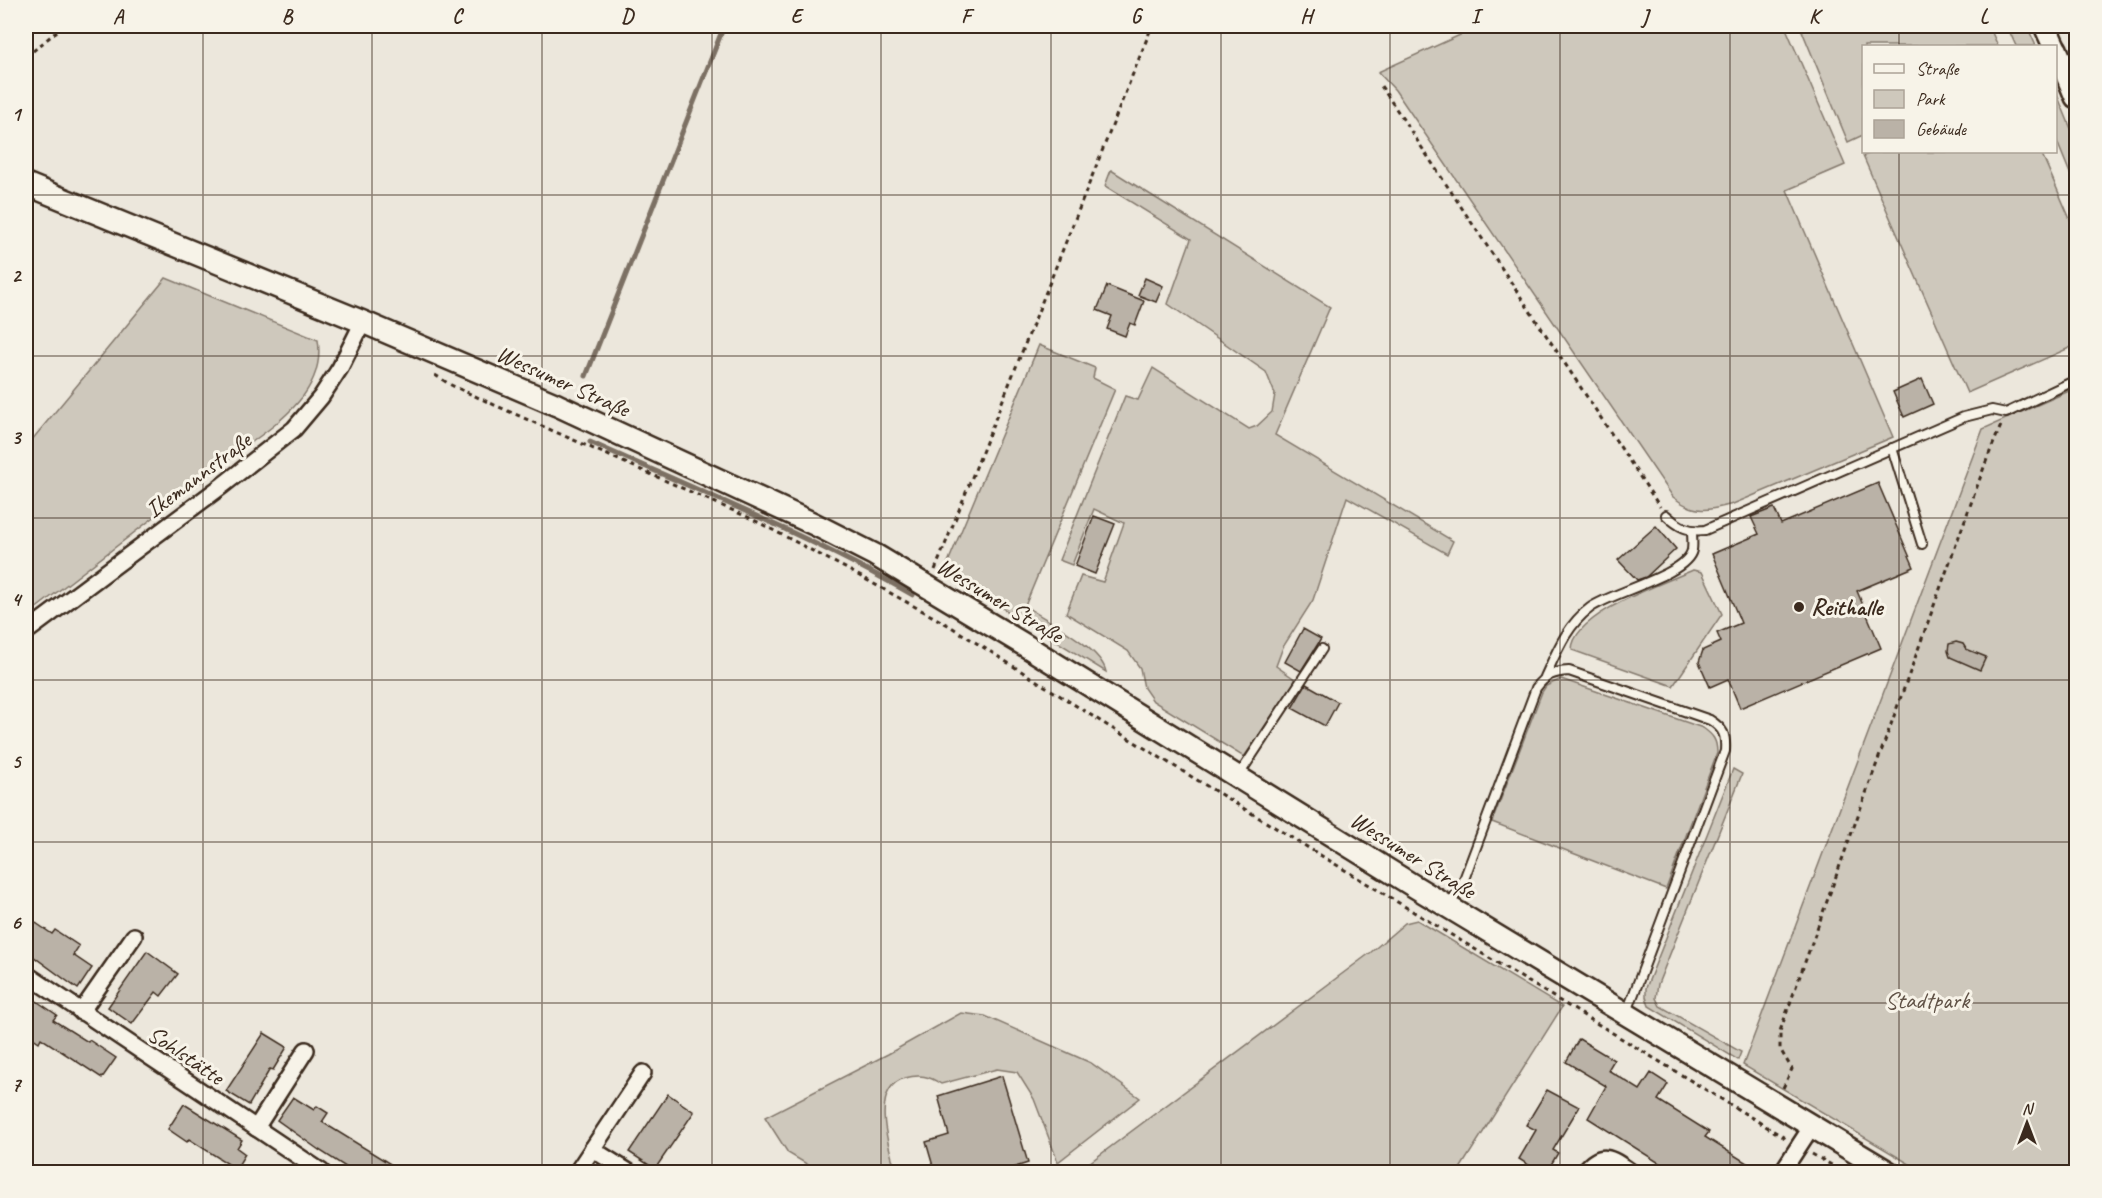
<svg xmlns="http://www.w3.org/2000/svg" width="2102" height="1198" viewBox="0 0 2102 1198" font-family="Caveat,sans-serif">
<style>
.green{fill:#cec8bc;stroke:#84796d;stroke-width:1.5}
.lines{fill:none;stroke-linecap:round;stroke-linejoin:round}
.stream{stroke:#7c7064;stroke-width:5}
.building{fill:#bab2a7;stroke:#3b2a1e;stroke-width:1.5}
.lane-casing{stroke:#3b2a1e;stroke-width:12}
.street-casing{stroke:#3b2a1e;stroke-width:20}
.secondary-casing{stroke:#3b2a1e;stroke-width:26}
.path{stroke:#3b2a1e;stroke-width:3;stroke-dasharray:4.5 4.5;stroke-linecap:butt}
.lane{stroke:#f7f3e8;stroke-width:8}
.street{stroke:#f7f3e8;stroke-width:15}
.secondary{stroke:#f7f3e8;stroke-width:21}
.grid{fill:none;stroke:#3b2a1e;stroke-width:1.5;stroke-opacity:0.55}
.poi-dot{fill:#3b2a1e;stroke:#f7f3e8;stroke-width:2}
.labels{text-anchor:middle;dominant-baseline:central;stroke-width:6;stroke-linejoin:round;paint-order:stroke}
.street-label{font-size:24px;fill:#3b2a1e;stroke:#f7f3e8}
.poi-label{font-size:24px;font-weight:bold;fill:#3b2a1e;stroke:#f7f3e8;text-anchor:start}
.park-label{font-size:24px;fill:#605246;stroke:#f7f3e8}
.neatline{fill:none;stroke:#3b2a1e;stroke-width:2}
.grid-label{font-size:20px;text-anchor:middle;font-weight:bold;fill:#3b2a1e}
</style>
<rect width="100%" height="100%" fill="#ece7dc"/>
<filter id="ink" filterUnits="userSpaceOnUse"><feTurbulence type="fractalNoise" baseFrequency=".0167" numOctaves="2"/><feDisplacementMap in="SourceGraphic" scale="12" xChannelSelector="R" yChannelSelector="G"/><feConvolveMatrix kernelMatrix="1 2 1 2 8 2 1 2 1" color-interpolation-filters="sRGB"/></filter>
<g filter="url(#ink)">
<g class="green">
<path d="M1480,26H1785L1845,165L1787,190L1893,437L1733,504C1707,511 1695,514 1673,497L1395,90L1378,72Z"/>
<polygon points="1800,26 1989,26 1998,46 1864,46 1863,135 1848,142"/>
<polygon points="2007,26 2027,26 2036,46 2016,46"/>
<polygon points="2056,92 2076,141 2076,188 2056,139"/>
<polygon points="1874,152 2041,152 2076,233 2076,345 1967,393 1863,156"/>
<polygon points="1111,170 1330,307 1275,435 1453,541 1447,554 1347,497 1313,600 1283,647 1276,666 1296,680 1244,757 1153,701 1144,688 1140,668 1128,651 1066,613 1081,576 1103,582 1124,523 1094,509 1072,565 1059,560 1125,396 1138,400 1153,368 1249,429 1257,426 1272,412 1275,394 1266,372 1168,304 1191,239 1105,186"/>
<path d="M166,278L318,340C326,390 280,422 245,447L26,616V447Z"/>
<path d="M1039,345L1095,368L1093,378L1115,389L1025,606C1047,621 1101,647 1106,672L944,572Z"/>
<polygon points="2076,388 2076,1172 1923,1172 1743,1065 1983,429"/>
<path d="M1693,570L1702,572L1722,614L1673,686L1572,650C1572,614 1664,583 1693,570Z"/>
<path d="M1561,679L1703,728C1713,735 1717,740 1717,753L1666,889L1492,822L1542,692L1546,686Z"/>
<polygon points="1733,769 1742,774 1658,984 1656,998 1660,1006 1741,1052 1738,1060 1649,1006 1646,997 1646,988"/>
<polygon points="1417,920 1562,1007 1458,1172 1077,1172 1370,953 1405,923"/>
<path d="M961,1013L985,1016L1091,1063L1140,1098L1058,1162L1034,1099L1017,1072L997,1069L941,1084C929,1076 920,1074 905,1078C869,1088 889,1148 896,1172H824L815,1169L788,1153L765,1117L888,1054Z"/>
</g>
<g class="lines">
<g class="stream">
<polyline points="26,34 34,26"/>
<polyline points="586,376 724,26"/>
<path d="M590,442C699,491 810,536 913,595"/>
</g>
</g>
<g class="building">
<polygon points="1145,278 1163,286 1156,302 1138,295"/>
<polygon points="1107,286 1144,301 1135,325 1130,323 1125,336 1107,329 1112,316 1097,310"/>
<polygon points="1922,379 1933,404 1904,417 1893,392"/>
<polygon points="1878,483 1914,567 1857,591 1881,648 1740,708 1728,679 1710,687 1699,662 1703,650 1721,642 1717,633 1741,623 1712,554 1759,534 1751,517 1774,508 1781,524"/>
<polygon points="1094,516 1115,524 1095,574 1075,566"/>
<polygon points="1656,526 1676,549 1646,577 1637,580 1618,560"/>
<polygon points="1303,629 1321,639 1301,671 1285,662"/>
<polygon points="1956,642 1963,644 1966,649 1986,657 1980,670 1950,657 1948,651 1949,644"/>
<polygon points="1306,684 1338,702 1325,726 1292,708"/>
<polygon points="33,921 52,934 55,930 79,946 73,955 92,968 78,989 26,951 26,933"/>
<polygon points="147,951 178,974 161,996 156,992 132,1024 108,1007"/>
<polygon points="35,1000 57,1015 53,1020 88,1042 89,1040 116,1058 102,1078 41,1038 39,1042 26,1033 26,1014"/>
<polygon points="264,1033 287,1047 273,1070 270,1069 249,1105 226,1091"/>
<polygon points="1579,1039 1614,1060 1608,1070 1640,1090 1651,1073 1668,1084 1658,1100 1709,1132 1705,1137 1763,1173 1675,1173 1588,1118 1606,1086 1566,1062"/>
<polygon points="1002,1076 1028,1163 997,1173 935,1173 926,1142 949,1135 938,1096"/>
<polygon points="1547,1090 1579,1107 1553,1150 1558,1153 1546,1173 1541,1173 1519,1159 1536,1130 1526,1125"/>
<polygon points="668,1094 694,1112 655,1169 629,1152"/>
<polygon points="293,1097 314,1110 317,1106 328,1113 322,1122 405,1173 355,1173 319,1150 277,1120"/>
<polygon points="184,1104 242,1140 237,1148 245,1154 236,1169 189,1139 187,1142 168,1129"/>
</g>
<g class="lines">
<defs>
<g id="lane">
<polyline points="1892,448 1922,544"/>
<path d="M1666,515C1679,527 1688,532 1705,530L1964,417L1992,410L2006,413L2076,380"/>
<path d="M1545,677C1557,651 1567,625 1590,608C1612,592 1687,575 1692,550C1693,544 1692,537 1692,531"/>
<polyline points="1239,775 1322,649"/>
<path d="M1449,906L1463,882L1536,688C1546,675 1553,672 1569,671L1710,720C1724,729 1726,735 1725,751L1627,1012"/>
</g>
<g id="street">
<polyline points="26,632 223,485 294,429 321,397 340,368 363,322"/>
<polyline points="26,974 322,1172"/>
<polyline points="81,1012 134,936"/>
<polyline points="256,1128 306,1050"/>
<polyline points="592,1149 629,1172"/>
<polyline points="577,1172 643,1073"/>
<path d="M1584,1172C1601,1150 1611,1158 1631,1172"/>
<polyline points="1782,1172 1812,1126"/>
</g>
<g id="secondary">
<polyline points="2045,26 2054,46"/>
<polyline points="2056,49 2076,97"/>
<polyline points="26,184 363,322 557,405 814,524 875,555 1023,644 1417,888 1888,1172"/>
</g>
</defs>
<use href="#lane" class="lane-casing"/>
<use href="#street" class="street-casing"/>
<use href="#secondary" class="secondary-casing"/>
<g class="path">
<polyline points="26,57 63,26"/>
<polyline points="1381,86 1660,507"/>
<polyline points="435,375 451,385 499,407 752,519 847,569 948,625 1105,724 1785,1138"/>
<polyline points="935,570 1152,26"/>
<polyline points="1783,1088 1792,1069 1780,1049 1780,1031 1987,459 2002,423"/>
<polyline points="1812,1154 1844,1172"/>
</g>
<use href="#lane" class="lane"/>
<use href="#street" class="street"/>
<use href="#secondary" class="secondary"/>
</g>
</g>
<path class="grid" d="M203,26V1172M372,26V1172M542,26V1172M712,26V1172M881,26V1172M1051,26V1172M1221,26V1172M1390,26V1172M1560,26V1172M1730,26V1172M1899,26V46M1899,152V1172M26,195H2076M26,356H2076M26,518H2076M26,680H2076M26,842H2076M26,1003H2076"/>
<circle class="poi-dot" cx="1799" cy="607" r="6"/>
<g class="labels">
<g class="street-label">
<text transform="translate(563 381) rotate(24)">Wessumer Straße</text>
<text transform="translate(198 475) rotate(-37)">Ikemannstraße</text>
<text transform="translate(1000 600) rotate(31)">Wessumer Straße</text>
<text transform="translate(1413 855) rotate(32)">Wessumer Straße</text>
<text transform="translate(186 1055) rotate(34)">Sohlstätte</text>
</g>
<g class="poi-label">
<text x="1811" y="607">Reithalle</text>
</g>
<g class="park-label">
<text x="1927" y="1000">Stadtpark</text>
</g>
</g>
<rect width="2102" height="1198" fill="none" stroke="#f7f3e8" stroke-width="66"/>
<rect x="1862" y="45" width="195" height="108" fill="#f7f3e8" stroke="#aca397" stroke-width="1.5"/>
<rect x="1874" y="64" width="30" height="9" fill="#f7f3e8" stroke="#aca397" stroke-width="1.5"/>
<text x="1916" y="75" font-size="18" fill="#3b2a1e">Straße</text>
<rect x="1874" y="90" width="30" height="18" fill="#cec8bc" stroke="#aca397" stroke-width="1.5"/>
<text x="1916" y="105" font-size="18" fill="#3b2a1e">Park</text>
<rect x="1874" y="120" width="30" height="18" fill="#bab2a7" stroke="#aca397" stroke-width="1.5"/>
<text x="1916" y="135" font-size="18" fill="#3b2a1e">Gebäude</text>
<g transform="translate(2027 1123)" stroke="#f7f3e8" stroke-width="4.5" paint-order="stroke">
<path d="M0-4.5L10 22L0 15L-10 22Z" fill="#3b2a1e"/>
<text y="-9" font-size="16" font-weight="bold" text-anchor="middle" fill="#3b2a1e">N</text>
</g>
<rect x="33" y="33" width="2036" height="1132" class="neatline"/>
<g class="grid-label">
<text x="118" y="23">A</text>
<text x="287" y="23">B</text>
<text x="457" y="23">C</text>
<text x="627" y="23">D</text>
<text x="796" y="23">E</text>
<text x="966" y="23">F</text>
<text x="1136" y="23">G</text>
<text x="1306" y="23">H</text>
<text x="1475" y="23">I</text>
<text x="1645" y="23">J</text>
<text x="1814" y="23">K</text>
<text x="1984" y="23">L</text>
<text x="16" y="121">1</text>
<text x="16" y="282">2</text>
<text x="16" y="444">3</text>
<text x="16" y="606">4</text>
<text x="16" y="768">5</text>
<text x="16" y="929">6</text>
<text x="16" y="1091">7</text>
</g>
</svg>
